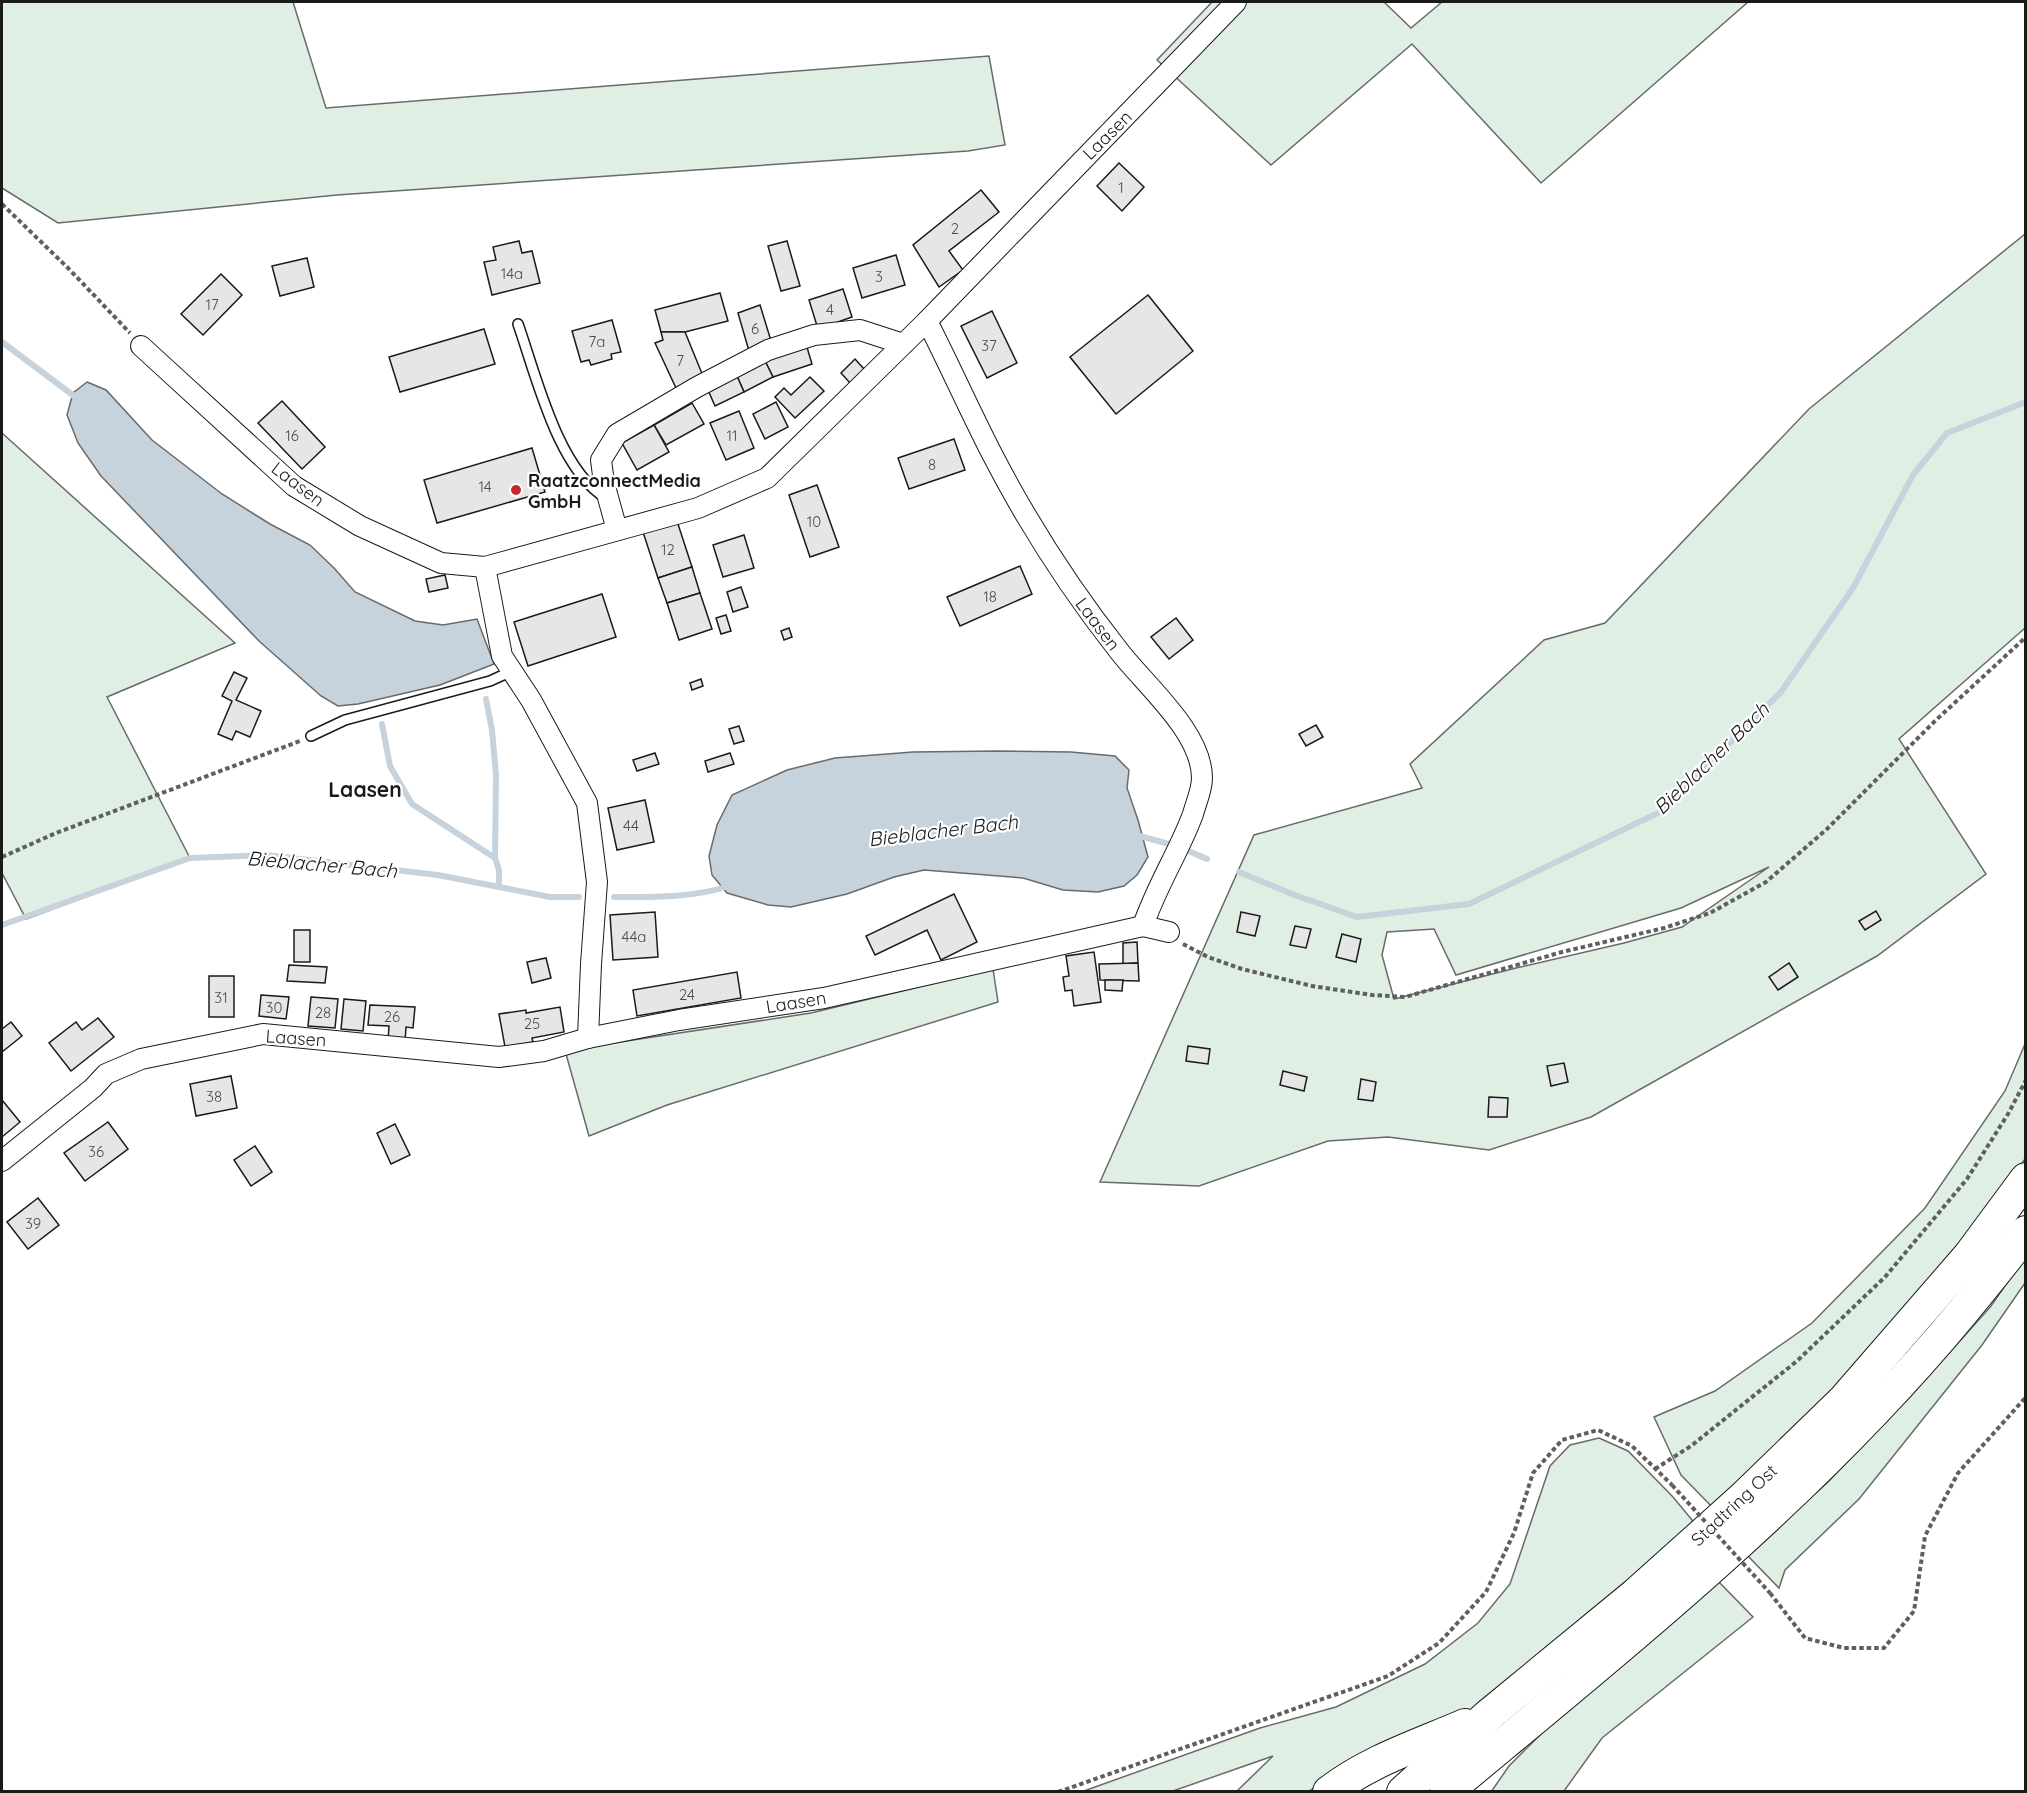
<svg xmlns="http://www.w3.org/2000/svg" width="2027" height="1793" viewBox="0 0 2027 1793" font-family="Quicksand,sans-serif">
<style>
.green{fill:#e0efe3;stroke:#6a6a6a;stroke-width:1.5;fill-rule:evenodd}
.water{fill:#c6d2dc;stroke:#6a6a6a;stroke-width:1.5}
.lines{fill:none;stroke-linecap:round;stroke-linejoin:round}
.stream{stroke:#c6d2dc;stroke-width:6}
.building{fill:#e6e6e6;stroke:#1a1a1a;stroke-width:1.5}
.service-casing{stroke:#1a1a1a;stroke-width:12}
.minor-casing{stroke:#1a1a1a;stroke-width:22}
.trunk-casing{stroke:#1a1a1a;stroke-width:34}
.path{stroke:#5f5f5f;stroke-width:4;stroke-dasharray:4.5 3;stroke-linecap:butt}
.service{stroke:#fff;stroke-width:9}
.minor{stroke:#fff;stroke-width:20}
.trunk{stroke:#fff;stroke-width:32}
.path-bridge{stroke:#5f5f5f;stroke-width:4;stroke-dasharray:4.5 3;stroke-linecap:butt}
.poi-dot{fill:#c62828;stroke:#fff;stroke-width:2}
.labels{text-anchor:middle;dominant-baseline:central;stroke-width:4.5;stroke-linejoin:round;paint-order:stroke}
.number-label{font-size:15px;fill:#4d4d4d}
.street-label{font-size:18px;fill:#1a1a1a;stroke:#fff}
.poi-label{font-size:18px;font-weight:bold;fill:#1a1a1a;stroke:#fff;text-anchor:start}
.water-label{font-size:20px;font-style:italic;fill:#1a1a1a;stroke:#fff}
.quarter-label{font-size:21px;font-weight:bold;fill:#1a1a1a;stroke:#fff}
</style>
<rect width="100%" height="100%" fill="#fff"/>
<g class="green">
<polygon points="2,2 293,2 326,108 989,56 1005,145 968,151 337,195 58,223 2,188"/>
<polygon points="1212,2 1384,2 1411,28 1442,2 1748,2 1541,183 1412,44 1271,165 1157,60"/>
<path d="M2025,234V628L1899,739L1986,874L1877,956L1591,1117L1489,1150L1388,1137L1328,1141L1199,1186L1100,1182L1254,835L1422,788L1410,764L1544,640L1605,623L1809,409ZM1769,867L1682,927L1624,943L1516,968L1394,999L1382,955L1387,932L1434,929L1456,975L1681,908Z"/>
<polygon points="2,433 235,643 107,697 190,858 26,919 2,873"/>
<polygon points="993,969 998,1002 667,1105 589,1136 566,1054 600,1045 811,1013"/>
<polygon points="2025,1044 2025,1159 1951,1264 1865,1365 1716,1511 1681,1475 1654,1417 1715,1391 1812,1323 1925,1208 2005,1091"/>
<polygon points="2025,1257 2025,1283 1982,1345 1859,1499 1785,1570 1779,1588 1747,1555 1827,1483 1910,1397 1991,1306"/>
<polygon points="1599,1438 1628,1451 1673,1497 1697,1526 1471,1710 1404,1739 1309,1791 1237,1791 1273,1756 1173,1791 1081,1792 1260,1728 1336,1707 1425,1664 1478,1623 1510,1584 1550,1466 1570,1445"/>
<polygon points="1718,1581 1753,1617 1602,1738 1564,1791 1491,1792 1509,1766 1565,1710"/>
</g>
<g class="water">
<polygon points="87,382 106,390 152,440 222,494 270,524 310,545 334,568 355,592 415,621 443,625 477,619 494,664 440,685 358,704 338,706 321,696 259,641 101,476 78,443 67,415 73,393"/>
<polygon points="997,751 1071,752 1115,756 1129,770 1127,788 1138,820 1148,857 1137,875 1124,886 1098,892 1063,890 1023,878 924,870 894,877 847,894 791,907 768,905 727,893 712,875 709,856 717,825 732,795 787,770 835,758 913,752"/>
</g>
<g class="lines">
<g class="stream">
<polyline points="2,342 78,399"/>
<polyline points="486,699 492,730 496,775 495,858"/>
<polyline points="382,724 390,766 412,804 495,858 499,870 499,887"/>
<polyline points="1136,835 1169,844"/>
<polyline points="1186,850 1207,859"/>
<polyline points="1239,872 1292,894 1357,917 1469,904 1660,812 1781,692 1853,588 1913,475 1947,433 2026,402"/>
<path d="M614,897C652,897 693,898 729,886"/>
<polyline points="2,925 190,858 266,855 438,875 550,897 579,897"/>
</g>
</g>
<g class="building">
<polygon points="1119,163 1144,187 1122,211 1097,186"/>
<polygon points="981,190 999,212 949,251 963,270 939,287 913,245"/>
<polygon points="519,241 522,253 532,251 540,283 492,295 484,262 496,260 493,247"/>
<polygon points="787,241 800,286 781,291 768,246"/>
<polygon points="896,255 905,285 862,298 853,268"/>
<polygon points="307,258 314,287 280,296 272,266"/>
<polygon points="221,274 242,295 203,335 181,314"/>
<polygon points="843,289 852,317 818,329 809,300"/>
<polygon points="720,293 728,321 685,332 661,332 655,310"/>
<polygon points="1148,295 1193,351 1116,414 1070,357"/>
<polygon points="760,305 772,344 749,351 738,313"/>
<polygon points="992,311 1017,363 987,378 961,326"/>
<polygon points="612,320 621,352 611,354 612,359 591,365 589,360 581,362 572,331"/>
<polygon points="484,329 495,364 400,392 389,357"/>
<polygon points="661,332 685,332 703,376 676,388 655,343 663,340"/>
<polygon points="806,344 812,364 773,377 765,361"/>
<polygon points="855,359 864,369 850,383 841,373"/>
<polygon points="765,361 773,377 744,392 737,376"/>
<polygon points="737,376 744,392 715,406 708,390"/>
<polygon points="810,377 824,391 795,418 775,397 784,388 791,395"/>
<polygon points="282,401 325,447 302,469 258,423"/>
<polygon points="776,402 788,427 765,439 753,414"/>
<polygon points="692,403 704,424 666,445 654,425"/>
<polygon points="739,411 754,448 726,460 710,423"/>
<polygon points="654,425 669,452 637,470 622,443"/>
<polygon points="954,439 965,470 909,489 898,458"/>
<polygon points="532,448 545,492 437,523 424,480"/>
<polygon points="817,485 839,547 810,557 789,495"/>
<polygon points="677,521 692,567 658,578 643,532"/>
<polygon points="744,535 754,568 723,577 713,545"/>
<polygon points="1020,566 1032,594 960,626 947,597"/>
<polygon points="692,567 700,593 667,603 658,578"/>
<polygon points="445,575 448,588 429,592 426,579"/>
<polygon points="741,587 748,607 733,612 727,592"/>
<polygon points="700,593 712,629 679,640 667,603"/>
<polygon points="602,594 616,637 528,666 514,622"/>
<polygon points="726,615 731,631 721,634 716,618"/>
<polygon points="1176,618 1193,640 1169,659 1151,637"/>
<polygon points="789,628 792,637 784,640 781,631"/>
<polygon points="234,672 247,678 236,700 261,711 250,737 236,731 232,740 218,734 232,701 222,696"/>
<polygon points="701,679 703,686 692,690 690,683"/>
<polygon points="1316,725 1323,737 1306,746 1299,734"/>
<polygon points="739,726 744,741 734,744 729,729"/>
<polygon points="655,753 659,764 637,771 633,760"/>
<polygon points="730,753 734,764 708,772 705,761"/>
<polygon points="645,800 654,842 617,850 608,808"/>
<polygon points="954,894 977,942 941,960 927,930 875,955 866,936"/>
<polygon points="1876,911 1881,920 1865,930 1859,921"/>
<polygon points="655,912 658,957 613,960 610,915"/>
<polygon points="1241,912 1260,916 1255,936 1237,932"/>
<polygon points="1295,926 1311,929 1306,948 1290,945"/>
<rect x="294" y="930" width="16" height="32"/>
<polygon points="1342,934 1361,939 1356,962 1336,957"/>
<polygon points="1137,942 1138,963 1123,964 1123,943"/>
<polygon points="1094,952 1101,1002 1074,1006 1072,990 1065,991 1063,977 1069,976 1066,956"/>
<polygon points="546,958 551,978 532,983 527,962"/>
<polygon points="1138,963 1139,981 1100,980 1099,964"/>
<polygon points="1789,963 1798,977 1778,990 1769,977"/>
<polygon points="289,965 327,967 325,983 287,981"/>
<polygon points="737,972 741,998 637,1016 633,990"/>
<rect x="209" y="976" width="25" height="41"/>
<polygon points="1105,980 1123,980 1122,991 1105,990"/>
<polygon points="261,995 289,997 286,1019 259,1016"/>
<polygon points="311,997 338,999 335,1028 308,1026"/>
<polygon points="344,999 366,1001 363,1031 341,1029"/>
<polygon points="370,1005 415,1007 413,1028 406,1027 405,1042 388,1041 389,1026 368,1025"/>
<polygon points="560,1007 564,1032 532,1038 533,1042 505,1047 499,1014 526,1010 526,1013"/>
<polygon points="98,1018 114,1037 71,1071 49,1043 76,1022 82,1030"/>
<polygon points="11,1022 22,1036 2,1052 2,1029"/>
<polygon points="1188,1046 1210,1049 1208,1064 1186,1061"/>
<polygon points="1564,1063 1568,1082 1551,1086 1547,1066"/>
<polygon points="1283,1071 1307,1077 1304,1091 1280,1085"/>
<polygon points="231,1076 237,1108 196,1116 190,1084"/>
<polygon points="1361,1079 1376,1082 1373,1101 1358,1099"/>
<polygon points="1489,1097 1508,1098 1507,1117 1488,1117"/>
<polygon points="2,1100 20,1122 2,1137"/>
<polygon points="108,1122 128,1149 85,1181 64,1153"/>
<polygon points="395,1124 410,1155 391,1164 377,1133"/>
<polygon points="255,1146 272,1172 251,1186 234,1160"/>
<polygon points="38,1198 59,1225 28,1249 7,1222"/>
</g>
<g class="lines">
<defs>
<g id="service">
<path d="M518,324C536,375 558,470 606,498"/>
<polyline points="311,736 345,720 490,681 512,671"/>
</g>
<g id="minor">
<path d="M927,321C949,364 969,409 991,452C1027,522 1070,589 1119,651C1145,685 1202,732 1202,778C1202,790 1196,803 1193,814C1179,852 1156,887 1143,926"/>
<polyline points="141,346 294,486 360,526 441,563 485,567"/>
<polyline points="617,530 604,483 601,460 617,434 697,387 768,350 814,335 860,330 903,344"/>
<polyline points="588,1038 591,964 597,882 587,803 531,700 502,656 485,567 698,508 767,478 927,321 1236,2"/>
<polyline points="2,1161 93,1088 106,1074 141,1059 263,1034 499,1057 544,1051 588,1038 679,1020 824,998 1143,926 1169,932"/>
</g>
<g id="trunk">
<path d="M1329,1792C1369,1761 1419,1745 1465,1725"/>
<polyline points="1403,1792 1490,1714 1636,1594 1743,1498 1844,1400 1969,1256 2026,1179"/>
<path d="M1446,1792C1626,1642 1811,1495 1961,1314C1983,1287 2005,1261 2026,1232"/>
</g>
</defs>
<use href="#service" class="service-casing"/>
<use href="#minor" class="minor-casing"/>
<use href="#trunk" class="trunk-casing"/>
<g class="path">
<polyline points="2,204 68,268 130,333"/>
<polyline points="2,857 56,833 300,741"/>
<polyline points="1183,944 1208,957 1242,969 1312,986 1372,995 1405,997 1562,952 1664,928 1710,913 1766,882 1827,829 1935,721 2026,637"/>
<polyline points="1655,1469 1691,1446 1797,1361 1885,1277 1967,1179 2008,1114 2026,1080"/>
<polyline points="1770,1593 1805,1638 1844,1648 1884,1648 1914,1611 1925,1536 1958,1473 2026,1397"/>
<polyline points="1058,1792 1388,1676 1439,1643 1486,1592 1514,1533 1533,1473 1562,1440 1598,1430 1632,1446 1672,1485"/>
</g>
<use href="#service" class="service"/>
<use href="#minor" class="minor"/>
<use href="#trunk" class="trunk"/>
<polyline class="path-bridge" points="1672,1485 1770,1593"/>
</g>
<circle class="poi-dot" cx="516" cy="490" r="6"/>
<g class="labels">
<g class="number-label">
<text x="1121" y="187">1</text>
<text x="955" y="228">2</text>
<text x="512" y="273">14a</text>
<text x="879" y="276">3</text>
<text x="212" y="304">17</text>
<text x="830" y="309">4</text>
<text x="755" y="328">6</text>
<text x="597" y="341">7a</text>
<text x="989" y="345">37</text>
<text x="680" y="360">7</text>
<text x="292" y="435">16</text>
<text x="732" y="435">11</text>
<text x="932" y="464">8</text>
<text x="485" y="486">14</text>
<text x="814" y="521">10</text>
<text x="668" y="549">12</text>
<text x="990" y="596">18</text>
<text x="631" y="825">44</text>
<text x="634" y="936">44a</text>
<text x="687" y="994">24</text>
<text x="221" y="997">31</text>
<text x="274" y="1007">30</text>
<text x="323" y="1012">28</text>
<text x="392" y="1016">26</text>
<text x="532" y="1023">25</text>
<text x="214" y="1096">38</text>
<text x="96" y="1151">36</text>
<text x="33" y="1223">39</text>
</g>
<g class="street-label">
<text transform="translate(1107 135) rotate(-45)">Laasen</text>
<text transform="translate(298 484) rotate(37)">Laasen</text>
<text transform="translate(1098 624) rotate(53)">Laasen</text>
<text transform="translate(796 1002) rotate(-9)">Laasen</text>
<text transform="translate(296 1038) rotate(4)">Laasen</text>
<text transform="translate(1734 1505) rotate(-43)">Stadtring Ost</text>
</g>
<g class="poi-label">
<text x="528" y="480">RaatzconnectMedia<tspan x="528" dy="21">GmbH</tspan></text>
</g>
<g class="water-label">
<text transform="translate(1711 758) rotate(-44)">Bieblacher Bach</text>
<text transform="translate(943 830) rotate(-7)">Bieblacher Bach</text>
<text transform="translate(322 864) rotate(5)">Bieblacher Bach</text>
</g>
<g class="quarter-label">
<text x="365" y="789">Laasen</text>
</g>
</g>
<rect width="2027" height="1793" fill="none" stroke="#1a1a1a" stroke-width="6"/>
</svg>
